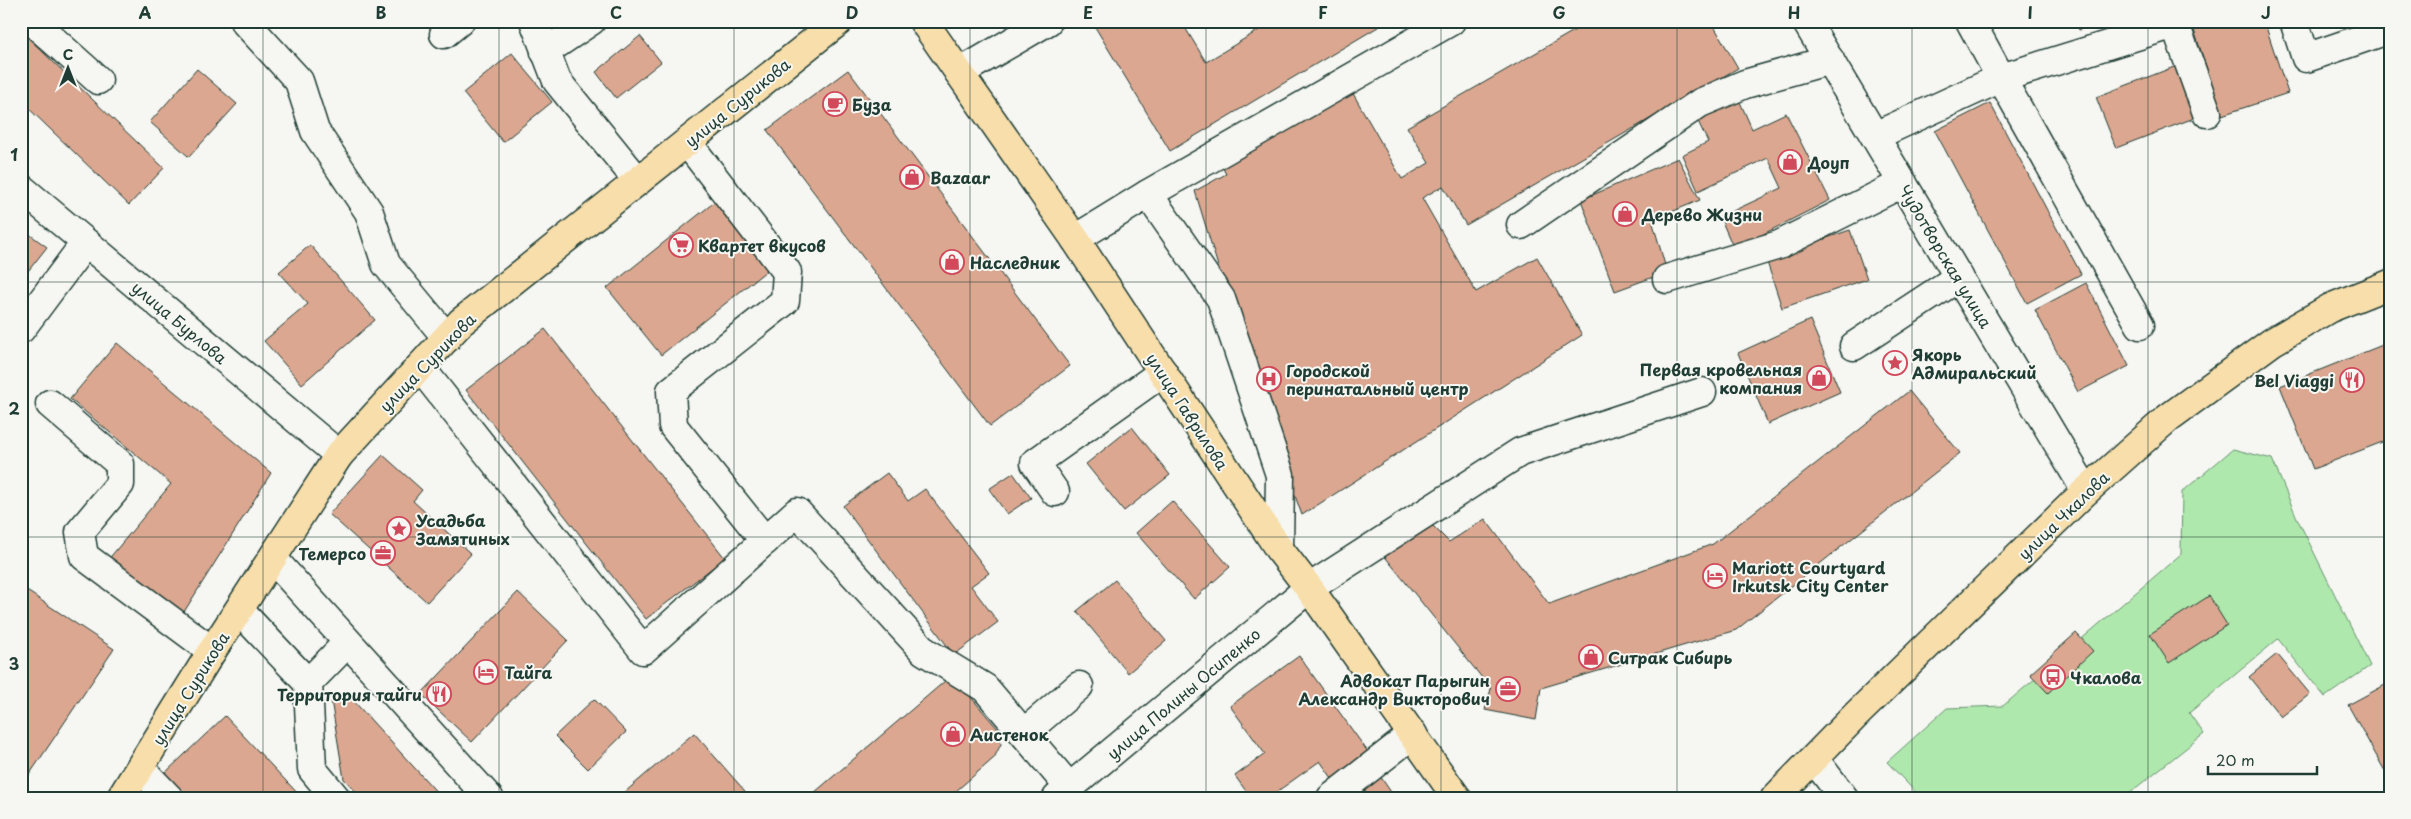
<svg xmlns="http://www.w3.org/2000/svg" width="2411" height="819" viewBox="0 0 2411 819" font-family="'Playpen Sans',sans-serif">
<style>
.green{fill:#afe8ac;stroke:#679270}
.building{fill:#dca790;stroke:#1f3d34}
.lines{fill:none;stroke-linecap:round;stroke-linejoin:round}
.minor-casing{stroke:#1f3d34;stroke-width:31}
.major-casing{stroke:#1f3d34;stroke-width:31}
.minor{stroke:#f6f6f2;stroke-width:28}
.major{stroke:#f8deab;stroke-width:28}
.grid{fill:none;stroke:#1f3d34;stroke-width:1;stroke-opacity:0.55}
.labels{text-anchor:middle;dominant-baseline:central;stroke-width:4;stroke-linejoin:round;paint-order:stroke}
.street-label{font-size:16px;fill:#1f3d34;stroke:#f6f6f2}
.poi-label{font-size:16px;font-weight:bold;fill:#1f3d34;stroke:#f6f6f2;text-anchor:start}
.neatline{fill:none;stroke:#1f3d34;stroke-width:2}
.grid-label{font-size:16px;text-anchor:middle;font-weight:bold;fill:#1f3d34}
</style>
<rect width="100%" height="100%" fill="#f6f6f2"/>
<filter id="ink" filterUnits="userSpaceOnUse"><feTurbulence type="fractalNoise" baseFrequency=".02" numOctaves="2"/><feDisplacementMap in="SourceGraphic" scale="10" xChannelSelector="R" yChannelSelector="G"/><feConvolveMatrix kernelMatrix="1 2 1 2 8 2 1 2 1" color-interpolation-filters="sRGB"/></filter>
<g filter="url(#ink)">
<polygon class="green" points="2233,449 2272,459 2297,518 2370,666 2325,697 2278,639 2189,713 2204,734 2123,798 1921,798 1887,762 1947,708 2003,706 2181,554 2182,492"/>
<g class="building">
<polygon points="1181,21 1206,62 1274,21 1388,21 1170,151 1092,22"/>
<polygon points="1591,21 1711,21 1738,68 1466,225 1443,186 1422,198 1476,292 1537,257 1582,335 1302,515 1250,371 1195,191 1226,174 1221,165 1351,90 1402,179 1429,163 1407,127"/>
<polygon points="2075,21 2099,21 2079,30"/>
<polygon points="2191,21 2264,21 2288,93 2222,115"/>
<polygon points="21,31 164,168 129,205 21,101"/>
<polygon points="640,36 661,62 616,98 596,72"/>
<polygon points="512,53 552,102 503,142 463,93"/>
<polygon points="2187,62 2207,113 2116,148 2096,97"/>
<polygon points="197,69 237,104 189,157 150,122"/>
<polygon points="848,70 1070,366 990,426 767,130"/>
<polygon points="1736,93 1752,129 1786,113 1830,200 1734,249 1720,217 1782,188 1768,158 1698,191 1682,155 1708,142 1694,113"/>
<polygon points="1990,103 2081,274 2027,303 1935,131"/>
<polygon points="1678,158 1700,200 1652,220 1667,272 1615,291 1581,200"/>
<polygon points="722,196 776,263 661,355 607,288"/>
<polygon points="21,228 47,247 21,280"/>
<polygon points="1850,230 1867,279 1782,308 1766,259"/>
<polygon points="310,245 375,320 302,384 264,341 308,304 279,272"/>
<polygon points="2086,283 2129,366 2078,392 2035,310"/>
<polygon points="1810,320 1840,392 1768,424 1738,353"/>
<polygon points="545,329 725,558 646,619 466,390"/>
<polygon points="2390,342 2390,439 2313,469 2280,386"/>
<polygon points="117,343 271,473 177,623 107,561 171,484 70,399"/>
<polygon points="1909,391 1960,453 1736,630 1541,688 1536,720 1485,710 1491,689 1378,548 1425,518 1449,542 1485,519 1549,604 1713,544"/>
<polygon points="1132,427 1170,475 1124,511 1086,464"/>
<polygon points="383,455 422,490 413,501 471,554 427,602 329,514"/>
<polygon points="887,473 908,501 925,489 989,573 971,586 998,622 954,655 843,506"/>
<polygon points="1013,473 1031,498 1007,514 989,489"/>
<polygon points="1172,501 1230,567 1194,599 1136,533"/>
<polygon points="1115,580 1166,641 1128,673 1077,611"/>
<polygon points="21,587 114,649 21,787"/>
<polygon points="518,592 568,640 472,742 421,694"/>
<polygon points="2209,596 2227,625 2169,663 2150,634"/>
<polygon points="2076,633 2093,651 2048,693 2030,674"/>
<polygon points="2277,654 2310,694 2281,717 2249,677"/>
<polygon points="1299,656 1373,759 1337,785 1320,761 1268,798 1251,798 1235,776 1265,754 1230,706"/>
<polygon points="952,675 998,729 1001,744 994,758 948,798 818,798 814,793"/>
<polygon points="2385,685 2390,693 2390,780 2348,705"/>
<polygon points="350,697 442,798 362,798 344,779 331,700"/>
<polygon points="594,699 626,732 588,769 555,736"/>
<polygon points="225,716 302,798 184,798 163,775"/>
<polygon points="694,733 751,798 618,798"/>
<polygon points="1380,776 1395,798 1348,798"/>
</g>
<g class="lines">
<defs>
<g id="minor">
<polyline points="32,21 98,80"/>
<polyline points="244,21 299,81 315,131 369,212 386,264 447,338"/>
<polyline points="534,21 557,81 638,181"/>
<polyline points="1806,21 2086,491"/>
<polyline points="1970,21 2001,78 2175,24 2207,113"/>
<polyline points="2294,21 2306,58 2390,29"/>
<polyline points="444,34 460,21"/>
<polyline points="545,52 591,21"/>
<polyline points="959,73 1048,21"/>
<polyline points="1875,136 2001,78 2140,325"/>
<polyline points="687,142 787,272 785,301 671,391 673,426 765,541"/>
<polyline points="21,188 339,455"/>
<polyline points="1148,194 1221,299 1280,475 1279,549"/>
<polyline points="1521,225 1700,103 1745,84 1830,60"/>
<polyline points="1075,239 1148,194 1451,21"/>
<polyline points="1667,279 1779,245 1903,183"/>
<polyline points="21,329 77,254"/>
<polyline points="1854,346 1959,277"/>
<polyline points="420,367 643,650 797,512 924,651 985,688 1069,787"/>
<polyline points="50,404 120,464 120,484 80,532 84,556 212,651"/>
<polyline points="1055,492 1035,463 1163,372"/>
<polyline points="273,559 489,798"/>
<polyline points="239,610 308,683 312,769 336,798"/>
<polyline points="308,683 347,643"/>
<polyline points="1024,733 1079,686"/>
<polyline points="1814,759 1844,798"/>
<polyline points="140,768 169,798"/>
<polyline points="1057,798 1309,588 1520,452 1702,392"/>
<polyline points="1331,798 1413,734"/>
</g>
<g id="major">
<polyline points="923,21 1075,239 1279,549 1309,588 1457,798"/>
<polyline points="121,798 212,651 339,455 461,322 839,21"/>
<polyline points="1775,798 1857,714 2086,491 2168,418 2272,342 2330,308 2390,284"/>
</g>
</defs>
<use href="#minor" class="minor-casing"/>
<use href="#major" class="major-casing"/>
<use href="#minor" class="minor"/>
<use href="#major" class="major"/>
</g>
</g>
<path class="grid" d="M263,21V798M499,21V798M734,21V798M970,21V798M1206,21V798M1441,21V798M1677,21V798M1912,21V798M2148,21V798M21,282H2390M21,537H2390"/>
<defs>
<symbol id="cafe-ring" viewBox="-11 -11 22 22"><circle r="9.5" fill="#f6f6f2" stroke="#d1495b" stroke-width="1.5"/><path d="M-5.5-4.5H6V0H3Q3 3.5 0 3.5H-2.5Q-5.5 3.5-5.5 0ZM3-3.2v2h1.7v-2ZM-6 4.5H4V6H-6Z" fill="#d1495b"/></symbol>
<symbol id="shop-ring" viewBox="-11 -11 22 22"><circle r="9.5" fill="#f6f6f2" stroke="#d1495b" stroke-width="1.5"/><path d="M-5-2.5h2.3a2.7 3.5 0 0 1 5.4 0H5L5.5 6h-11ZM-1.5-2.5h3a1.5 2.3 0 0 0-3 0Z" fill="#d1495b"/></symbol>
<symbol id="supermarket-ring" viewBox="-11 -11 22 22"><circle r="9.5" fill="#f6f6f2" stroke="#d1495b" stroke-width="1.5"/><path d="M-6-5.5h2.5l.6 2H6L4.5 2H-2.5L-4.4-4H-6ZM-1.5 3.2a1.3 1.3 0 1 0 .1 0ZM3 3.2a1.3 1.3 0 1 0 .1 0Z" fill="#d1495b"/></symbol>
<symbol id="sight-ring" viewBox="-11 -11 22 22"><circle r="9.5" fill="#f6f6f2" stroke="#d1495b" stroke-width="1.5"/><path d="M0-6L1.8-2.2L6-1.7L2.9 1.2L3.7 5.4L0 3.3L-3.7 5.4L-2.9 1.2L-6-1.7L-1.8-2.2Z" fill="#d1495b"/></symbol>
<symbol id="hospital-ring" viewBox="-11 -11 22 22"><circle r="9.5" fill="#f6f6f2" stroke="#d1495b" stroke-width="1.5"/><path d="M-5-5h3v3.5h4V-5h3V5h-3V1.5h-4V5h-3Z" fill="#d1495b"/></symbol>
<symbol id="restaurant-ring" viewBox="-11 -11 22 22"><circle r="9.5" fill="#f6f6f2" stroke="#d1495b" stroke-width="1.5"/><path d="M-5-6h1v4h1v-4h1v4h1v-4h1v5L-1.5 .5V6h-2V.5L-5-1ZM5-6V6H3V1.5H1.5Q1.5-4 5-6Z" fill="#d1495b"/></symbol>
<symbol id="office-ring" viewBox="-11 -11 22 22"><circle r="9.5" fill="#f6f6f2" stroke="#d1495b" stroke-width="1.5"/><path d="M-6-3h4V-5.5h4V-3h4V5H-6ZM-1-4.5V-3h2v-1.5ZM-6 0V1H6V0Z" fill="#d1495b"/></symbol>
<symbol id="hotel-ring" viewBox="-11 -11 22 22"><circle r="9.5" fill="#f6f6f2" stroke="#d1495b" stroke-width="1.5"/><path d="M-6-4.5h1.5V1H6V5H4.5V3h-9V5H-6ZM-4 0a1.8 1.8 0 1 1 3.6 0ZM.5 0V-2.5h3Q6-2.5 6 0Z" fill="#d1495b"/></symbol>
<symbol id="bus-ring" viewBox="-11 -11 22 22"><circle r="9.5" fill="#f6f6f2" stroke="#d1495b" stroke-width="1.5"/><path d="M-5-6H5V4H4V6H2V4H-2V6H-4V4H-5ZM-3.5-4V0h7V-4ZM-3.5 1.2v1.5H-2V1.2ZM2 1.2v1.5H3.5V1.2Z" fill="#d1495b"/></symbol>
</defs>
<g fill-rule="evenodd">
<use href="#cafe-ring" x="821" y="90" width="28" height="28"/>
<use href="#shop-ring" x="1776" y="148" width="28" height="28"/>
<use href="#shop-ring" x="898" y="163" width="28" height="28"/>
<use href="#shop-ring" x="1611" y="200" width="28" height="28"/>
<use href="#supermarket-ring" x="667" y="231" width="28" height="28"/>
<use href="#shop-ring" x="938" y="248" width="28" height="28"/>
<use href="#sight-ring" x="1881" y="349" width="28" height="28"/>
<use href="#shop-ring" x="1805" y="364" width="28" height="28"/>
<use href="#hospital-ring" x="1255" y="365" width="28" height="28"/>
<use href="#restaurant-ring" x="2338" y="366" width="28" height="28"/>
<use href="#sight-ring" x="385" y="515" width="28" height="28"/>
<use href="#office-ring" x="369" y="539" width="28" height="28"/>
<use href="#hotel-ring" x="1701" y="562" width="28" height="28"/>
<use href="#shop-ring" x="1577" y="643" width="28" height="28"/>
<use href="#hotel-ring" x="472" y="658" width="28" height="28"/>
<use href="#bus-ring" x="2039" y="663" width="28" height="28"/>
<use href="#office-ring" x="1494" y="675" width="28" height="28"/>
<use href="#restaurant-ring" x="425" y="680" width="28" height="28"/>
<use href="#shop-ring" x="939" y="720" width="28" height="28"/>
</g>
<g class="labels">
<g class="street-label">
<text transform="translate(737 102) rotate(-39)">улица Сурикова</text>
<text transform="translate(1946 256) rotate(59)">Чудотворская улица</text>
<text transform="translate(180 322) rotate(40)">улица Бурлова</text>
<text transform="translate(427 362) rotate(-46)">улица Сурикова</text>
<text transform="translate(1188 411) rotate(57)">улица Гаврилова</text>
<text transform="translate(2063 515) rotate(-44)">улица Чкалова</text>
<text transform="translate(190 688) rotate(-58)">улица Сурикова</text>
<text transform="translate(1183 693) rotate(-40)">улица Полины Осипенко</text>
</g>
<g class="poi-label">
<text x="852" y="104">Буза</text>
<text x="1808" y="162">Доуп</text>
<text x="930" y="177">Bazaar</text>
<text x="1642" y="214">Дерево Жизни</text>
<text x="698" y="245">Квартет вкусов</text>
<text x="970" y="262">Наследник</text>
<text x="1912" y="354">Якорь<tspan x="1912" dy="18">Адмиральский</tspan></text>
<text x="1802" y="369" text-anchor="end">Первая кровельная<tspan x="1802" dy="18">компания</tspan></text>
<text x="1286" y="370">Городской<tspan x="1286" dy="18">перинатальный центр</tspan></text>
<text x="2334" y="380" text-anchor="end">Bel Viaggi</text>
<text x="416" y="520">Усадьба<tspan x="416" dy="18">Замятиных</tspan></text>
<text x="366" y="553" text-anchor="end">Темерсо</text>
<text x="1732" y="567">Mariott Courtyard<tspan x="1732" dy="18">Irkutsk City Center</tspan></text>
<text x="1608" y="657">Ситрак Сибирь</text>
<text x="504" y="672">Тайга</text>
<text x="2070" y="677">Чкалова</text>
<text x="1490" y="680" text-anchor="end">Адвокат Парыгин<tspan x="1490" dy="18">Александр Викторович</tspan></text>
<text x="422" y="694" text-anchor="end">Территория тайги</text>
<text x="970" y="734">Аистенок</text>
</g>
</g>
<rect width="2411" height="819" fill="none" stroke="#f6f6f2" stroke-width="55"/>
<g transform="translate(68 68)" stroke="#f6f6f2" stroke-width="4" paint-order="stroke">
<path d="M0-4L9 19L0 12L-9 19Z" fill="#1f3d34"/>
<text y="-8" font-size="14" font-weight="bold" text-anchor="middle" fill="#1f3d34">С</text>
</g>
<path d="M2208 766v8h109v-8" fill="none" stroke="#1f3d34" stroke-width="2.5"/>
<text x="2216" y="766" font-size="15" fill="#1f3d34" stroke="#f6f6f2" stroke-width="4" paint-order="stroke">20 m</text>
<rect x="28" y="28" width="2356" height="764" class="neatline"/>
<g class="grid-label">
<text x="145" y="19">A</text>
<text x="381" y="19">B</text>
<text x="616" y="19">C</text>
<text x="852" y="19">D</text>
<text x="1088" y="19">E</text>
<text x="1323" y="19">F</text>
<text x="1559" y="19">G</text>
<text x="1794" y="19">H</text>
<text x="2030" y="19">I</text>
<text x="2266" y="19">J</text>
<text x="14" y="161">1</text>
<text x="14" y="415">2</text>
<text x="14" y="670">3</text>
</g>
</svg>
